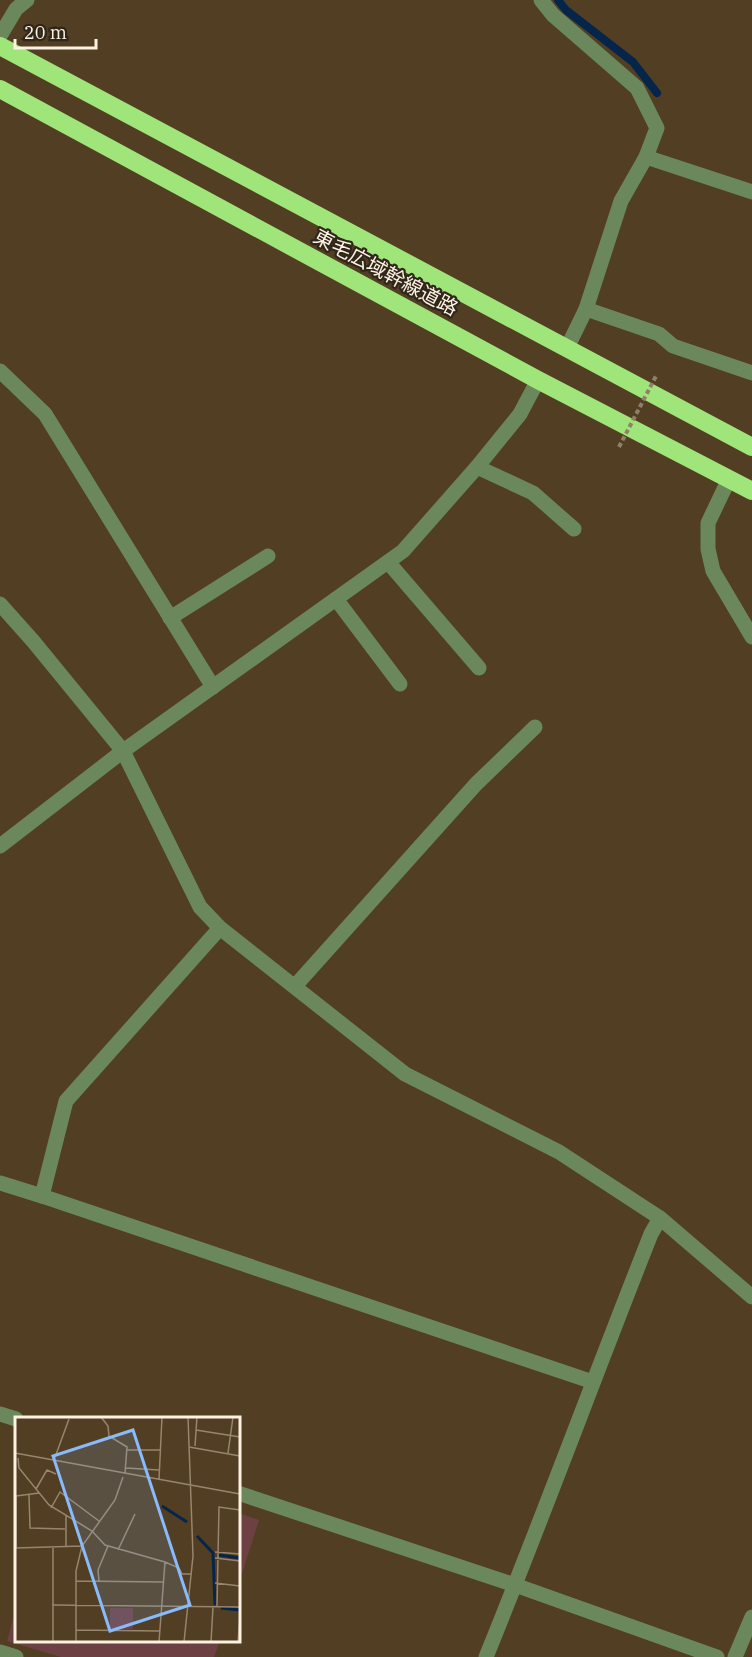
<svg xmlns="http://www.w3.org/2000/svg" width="752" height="1657" viewBox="0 0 752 1657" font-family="'IBM Plex Serif','Noto Sans JP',serif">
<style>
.green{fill:#6d4144}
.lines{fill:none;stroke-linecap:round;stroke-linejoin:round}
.stream{stroke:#06254a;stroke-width:8}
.minor{stroke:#6b885d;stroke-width:15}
.highway{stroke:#9fe579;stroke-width:18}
.path-bridge{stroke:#918068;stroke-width:4;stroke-dasharray:4.5 3;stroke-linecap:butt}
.labels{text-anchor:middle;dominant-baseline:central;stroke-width:4.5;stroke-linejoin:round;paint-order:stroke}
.street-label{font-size:20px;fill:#fdf1e1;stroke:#30271b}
.inset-river{fill:none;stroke:#06254a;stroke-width:3}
.inset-road{fill:none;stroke:#96866e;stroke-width:1.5}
.view{fill:#88bafc;fill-opacity:0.15;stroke:#88bafc;stroke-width:3}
.inset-edge{fill:none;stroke:#fdf1e1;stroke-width:3}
</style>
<rect width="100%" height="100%" fill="#523e22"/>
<g class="green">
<polygon points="239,1513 259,1520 239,1583 238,1513"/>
<polygon points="16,1608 16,1640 220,1641 214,1657 61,1657 7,1641"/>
</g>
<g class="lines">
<polyline class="stream" points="558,0 566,10 633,62 657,93"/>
<g class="minor">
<polyline points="541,0 553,15 637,88 657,128 646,157 621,201 586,309 567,348"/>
<polyline points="0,36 16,9 27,0"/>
<polyline points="646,157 752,192"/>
<polyline points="586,309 659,334 673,346 752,373"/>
<polyline points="0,371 45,414 213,687"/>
<polyline points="477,467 533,493 574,529"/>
<polyline points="729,479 708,523 708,549 713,571 752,637"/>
<polyline points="388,562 479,668"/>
<polyline points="336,599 400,684"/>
<polyline points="0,604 33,641 123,751 200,907 220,928 405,1074 559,1152 660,1218 752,1297"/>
<polyline points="170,618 268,556"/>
<polyline points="0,846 123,751 403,551 477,467 520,414 538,380"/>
<polyline points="295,986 476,784 535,727"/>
<polyline points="0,1183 42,1196 593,1382"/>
<polyline points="42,1196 66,1101 220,928"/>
<polyline points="0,1414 16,1419"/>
<polyline points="238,1493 515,1585 717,1657"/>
<polyline points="0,1652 16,1657"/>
<path d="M486,1657C543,1517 595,1375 651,1234L660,1218"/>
<polyline points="735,1657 752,1617"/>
</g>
<g class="highway">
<polyline points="0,46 752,447"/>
<polyline points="0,89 538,380 752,491"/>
</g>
<polyline class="path-bridge" points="619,447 656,376"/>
</g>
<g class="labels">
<g class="street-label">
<text transform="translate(386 272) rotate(28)">東毛広域幹線道路</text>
</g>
</g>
<g transform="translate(15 1417)">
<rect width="225" height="225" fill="#523e22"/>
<path d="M95,191H118V212H95Z" fill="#6d4144"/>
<path class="inset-river" d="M147,89L172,105M182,119L198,136L200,188M204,138L225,141M206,191L225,193"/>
<path class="inset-road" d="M86,0L93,9L94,19L112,30L110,56M181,13L225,20M180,29L182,0M174,30L225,39M112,33H145M0,36L225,77M213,36L218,0M3,41L4,51L34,88L77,114L90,128L150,145L164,151L167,157H176M39,43L54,2M111,51L144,53M144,62L147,0M21,72L32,53L41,57M14,78L15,111L50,112M1,79L24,76M36,91L45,75L84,104M51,130V99M0,131L67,129M1,131V79M103,133L120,97M200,135L225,137M200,141L225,144M61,164L148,165M84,164L83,153L93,129M200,166L225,169M37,188L225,190M202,189L204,90L225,93M61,213L145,214M38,225V131M61,225V154L67,129L100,83L108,60M144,225L150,145M169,225L178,139L173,0M196,225L198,190M223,225L225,199"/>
<path class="view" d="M118,13L175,188L95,214L38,39Z"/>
<rect width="225" height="225" class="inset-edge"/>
</g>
<path d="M15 39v9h81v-9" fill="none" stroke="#fdf1e1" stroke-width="3"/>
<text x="24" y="39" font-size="18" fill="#fdf1e1" stroke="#30271b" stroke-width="4.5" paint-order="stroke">20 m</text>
</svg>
